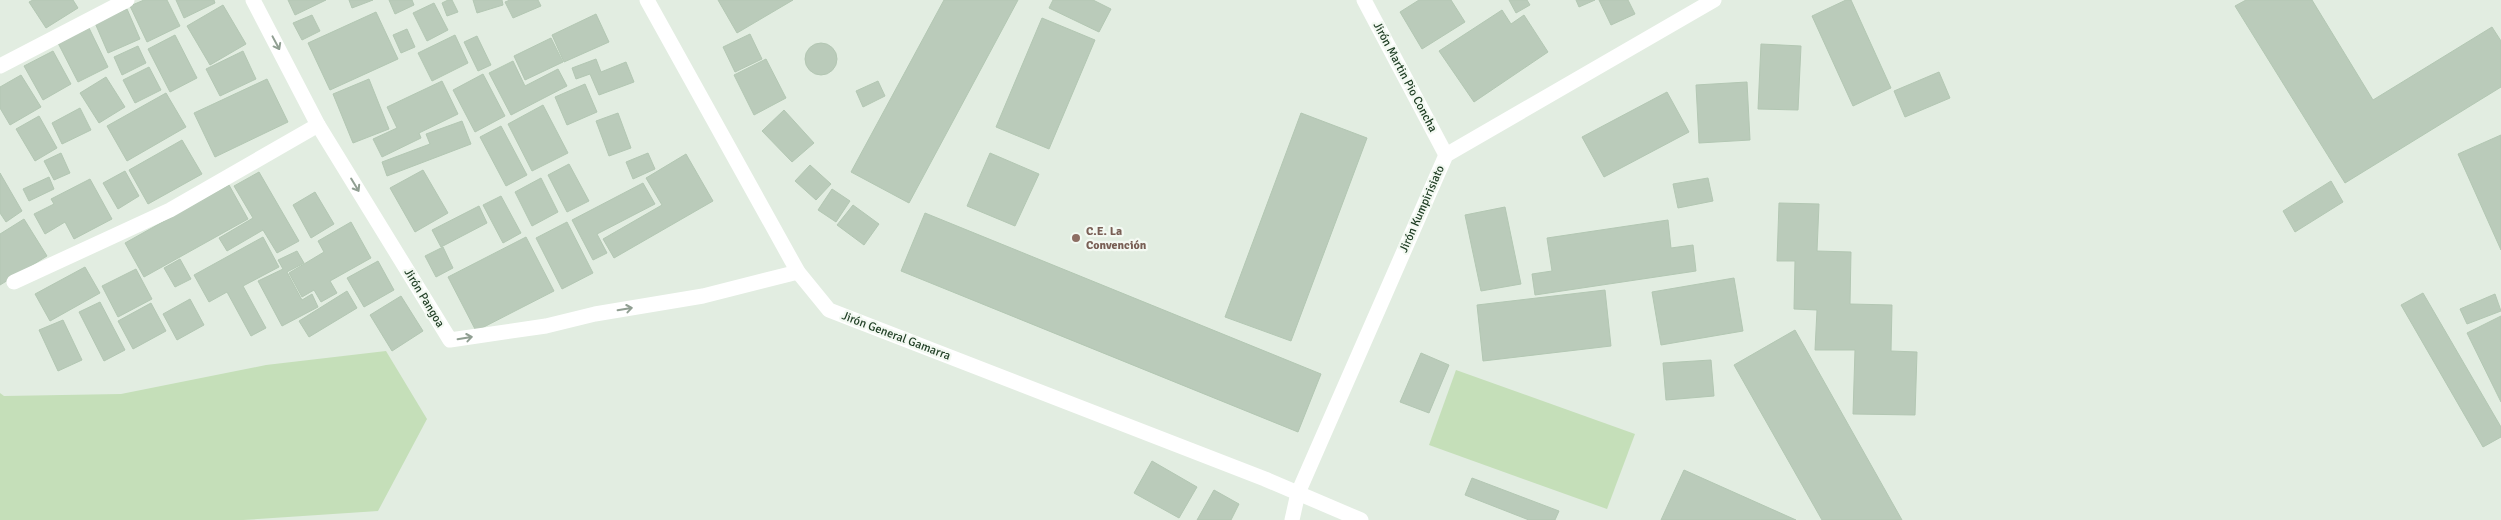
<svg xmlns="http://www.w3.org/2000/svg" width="2501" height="520" viewBox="0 0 2501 520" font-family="Signika,sans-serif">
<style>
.green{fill:#c5dfb9}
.building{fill:#bacbba;stroke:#b3c7b3}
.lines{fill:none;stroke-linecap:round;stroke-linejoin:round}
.minor{stroke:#fff;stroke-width:15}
.oneway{stroke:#909f92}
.education-dot{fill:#8d6e63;stroke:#f3f9f2;stroke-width:2}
.labels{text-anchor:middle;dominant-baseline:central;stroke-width:4.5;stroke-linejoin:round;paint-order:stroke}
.street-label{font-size:12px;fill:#203f25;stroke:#f3f9f2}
.education-label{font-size:12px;font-weight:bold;fill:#785e54;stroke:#f3f9f2;text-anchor:start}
</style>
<rect width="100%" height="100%" fill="#e2ede1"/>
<g class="green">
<polygon points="386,351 427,419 378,511 243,520 0,520 0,393 4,396 121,394 266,365"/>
<polygon points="1456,370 1635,434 1607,509 1429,445"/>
</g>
<g class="building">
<polygon points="33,0 73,0 78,8 46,28 29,2"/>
<polygon points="144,0 167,0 180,26 147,42 130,6"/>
<polygon points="176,0 214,0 215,3 184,18"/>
<polygon points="288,0 326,0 295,15"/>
<polygon points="349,0 373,0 352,8"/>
<polygon points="389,0 412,0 414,5 395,14"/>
<polygon points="448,0 452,0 458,12 447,16 442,3"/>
<polygon points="473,0 502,0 503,5 477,13"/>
<polygon points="510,0 538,0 541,6 513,18 505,2"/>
<polygon points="718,0 793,0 737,33"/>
<polygon points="944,0 1018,0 909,203 851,172"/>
<polygon points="1053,0 1093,0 1111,9 1099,32 1049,8"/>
<polygon points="1419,0 1451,0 1465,22 1422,49 1400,12"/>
<polygon points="1509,0 1527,0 1530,5 1516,13"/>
<polygon points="1576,0 1595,0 1579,7"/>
<polygon points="1599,0 1628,0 1635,14 1611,25"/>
<polygon points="1846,0 1851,0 1891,88 1853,106 1812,16"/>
<polygon points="2246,0 2312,0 2373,100 2492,27 2501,41 2501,87 2345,183 2235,6"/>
<polygon points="434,3 448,30 427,41 413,13"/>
<polygon points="223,5 246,44 210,65 187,26"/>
<polygon points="127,9 140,39 108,53 95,23"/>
<polygon points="1502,10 1511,24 1524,15 1548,52 1474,102 1439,51"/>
<polygon points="376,12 398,59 330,90 308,43"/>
<polygon points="596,14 609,42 564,62 552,35"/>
<polygon points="312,15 320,31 302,40 293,23"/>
<polygon points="1042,18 1095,40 1049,149 996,127"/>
<polygon points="89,28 108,67 78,82 58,43"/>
<polygon points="407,29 415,47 401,53 393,35"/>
<polygon points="750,34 762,59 735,72 723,47"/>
<polygon points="175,35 197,78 170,92 148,49"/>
<polygon points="455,35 468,63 432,81 418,53"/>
<polygon points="477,36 491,65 478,71 464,42"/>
<polygon points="551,38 563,62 525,80 514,56"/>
<circle cx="821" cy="59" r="16"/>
<polygon points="1761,44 1801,46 1798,110 1758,109"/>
<polygon points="138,46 146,63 122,75 114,57"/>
<polygon points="53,51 71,84 43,100 24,66"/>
<polygon points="243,51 256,79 220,96 206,69"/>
<polygon points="596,59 601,72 626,62 634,82 599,95 590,74 576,79 572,68"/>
<polygon points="766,59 786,98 754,115 734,75"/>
<polygon points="513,61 525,86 558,69 567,86 511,115 489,73"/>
<polygon points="149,67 161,90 135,103 123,80"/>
<polygon points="1939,72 1950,98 1905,117 1894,91"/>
<polygon points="483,74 505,116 475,132 453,90"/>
<polygon points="21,75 41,107 10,125 0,108 0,87"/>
<polygon points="106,77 125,107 99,123 80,93"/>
<polygon points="267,79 288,122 215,157 194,113"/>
<polygon points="369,79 389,129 353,143 333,94"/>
<polygon points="442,81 458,114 419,133 421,138 382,157 373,139 397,128 387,107"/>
<polygon points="878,81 885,96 863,107 856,91"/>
<polygon points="1747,82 1750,140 1699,143 1696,85"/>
<polygon points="585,84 597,112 567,125 555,97"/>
<polygon points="1667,92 1689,132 1604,177 1582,137"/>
<polygon points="166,93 186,127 127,161 107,126"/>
<polygon points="543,105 568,153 532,171 508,124"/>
<polygon points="80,108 91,130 62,144 52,123"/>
<polygon points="784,110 814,143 792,162 762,131"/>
<polygon points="618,113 631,148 609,156 596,121"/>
<polygon points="1301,113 1367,138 1291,341 1225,317"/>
<polygon points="39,116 57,148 35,161 16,129"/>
<polygon points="462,121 471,144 387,176 382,162 430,144 426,134"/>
<polygon points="501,126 527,175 506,186 480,137"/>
<polygon points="2501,135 2501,250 2458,154"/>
<polygon points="182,140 202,174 148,204 129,170"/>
<polygon points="61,153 70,173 54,180 44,161"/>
<polygon points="648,153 655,169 633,179 626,162"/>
<polygon points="990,153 1039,174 1015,226 967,206"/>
<polygon points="686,154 713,201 614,258 603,239 662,205 646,178"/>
<polygon points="569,164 589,201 567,212 548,175"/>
<polygon points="810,165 831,184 816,200 795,181"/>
<polygon points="423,170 448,213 415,232 390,188"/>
<polygon points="125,171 139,196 118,209 103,183"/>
<polygon points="259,172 299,241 277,253 263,230 227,251 219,238 253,218 234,186"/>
<polygon points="0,173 22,211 6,222 0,213"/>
<polygon points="49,177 54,189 29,201 23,189"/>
<polygon points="541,178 558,212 532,226 515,192"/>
<polygon points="1708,178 1713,201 1678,208 1673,184"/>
<polygon points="90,179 112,219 74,239 65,222 45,234 34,214 54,204 51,199"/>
<polygon points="2331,181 2343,202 2295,232 2283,211"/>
<polygon points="643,183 655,204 597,234 607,253 593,260 572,220"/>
<polygon points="229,185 248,219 144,277 125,243"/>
<polygon points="832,189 850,201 836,222 818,210"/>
<polygon points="315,192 334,224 311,238 293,205"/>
<polygon points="501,196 521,233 503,243 483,205"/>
<polygon points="1779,203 1819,204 1817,251 1851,252 1850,304 1892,305 1891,351 1917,352 1915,415 1853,414 1855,350 1815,350 1817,310 1794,309 1795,261 1777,261"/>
<polygon points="853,205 879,224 864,245 837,225"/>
<polygon points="479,206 487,223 441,247 432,230"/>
<polygon points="1505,207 1521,284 1481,291 1465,215"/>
<polygon points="925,213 1321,374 1298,432 901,271"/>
<polygon points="24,219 47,256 0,285 0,234"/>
<polygon points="1668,220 1671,248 1693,245 1696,271 1535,295 1532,274 1552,271 1547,238"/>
<polygon points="351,222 371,258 330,281 337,293 321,302 314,290 302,297 289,273 324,252 318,241"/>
<polygon points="567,222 593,273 562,289 536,238"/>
<polygon points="263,237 279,267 243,286 266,328 251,336 227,292 209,302 194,275"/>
<polygon points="526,237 554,291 476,331 448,277"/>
<polygon points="443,247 453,268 436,277 425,256"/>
<polygon points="297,251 304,263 287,272 302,300 312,294 318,307 282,326 258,281 283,269 278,260"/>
<polygon points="180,259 191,279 175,287 164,268"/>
<polygon points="378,261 394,290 364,307 347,278"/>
<polygon points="85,267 100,293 50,321 35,294"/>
<polygon points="136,269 152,299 118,317 102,286"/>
<polygon points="1734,278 1743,331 1661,345 1652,292"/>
<polygon points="1605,290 1611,346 1483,361 1477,305"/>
<polygon points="347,291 357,308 309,337 299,321"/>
<polygon points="2423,293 2501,427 2501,437 2483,447 2401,305"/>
<polygon points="2495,294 2501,311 2467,324 2460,309"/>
<polygon points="401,296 423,331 392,351 370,315"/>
<polygon points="190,299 204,325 177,340 163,314"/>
<polygon points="100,302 125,350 104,361 79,312"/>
<polygon points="151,303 166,331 133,349 118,321"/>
<polygon points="2501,316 2501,402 2467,333"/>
<polygon points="63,320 82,360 58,371 39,330"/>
<polygon points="1795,330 1902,520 1822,520 1734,365"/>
<polygon points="1421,353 1449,365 1429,413 1400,402"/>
<polygon points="1711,360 1714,396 1666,400 1663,363"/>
<polygon points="1152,461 1197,487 1179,518 1134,493"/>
<polygon points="1684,470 1796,520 1661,520"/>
<polygon points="1472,478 1559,511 1555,520 1529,520 1465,495"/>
<polygon points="1214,490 1239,504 1231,520 1197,520"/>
</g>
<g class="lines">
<g class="minor">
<polyline points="253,0 318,125 450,340 546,326 595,314 703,296 798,272"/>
<polyline points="647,0 798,272 829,310 1265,479 1361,520"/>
<polyline points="1364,0 1446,155"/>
<polyline points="0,66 127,0"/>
<polyline points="14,282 170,210 318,125"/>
<polyline points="1292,520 1298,493 1446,155 1714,0"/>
</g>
</g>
<defs><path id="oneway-shaft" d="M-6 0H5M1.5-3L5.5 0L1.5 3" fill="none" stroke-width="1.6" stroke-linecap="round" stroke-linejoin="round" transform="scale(1.25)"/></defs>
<g class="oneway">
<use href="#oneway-shaft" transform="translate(276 43) rotate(62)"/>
<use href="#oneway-shaft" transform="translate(355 185) rotate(59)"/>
<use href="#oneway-shaft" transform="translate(625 309) rotate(-9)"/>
<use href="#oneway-shaft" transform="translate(465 338) rotate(-9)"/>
</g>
<circle class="education-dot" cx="1076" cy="238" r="5"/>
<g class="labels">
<g class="street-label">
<text transform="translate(1405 77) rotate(62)">Jirón Martin Pio Concha</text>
<text transform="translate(1422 209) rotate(-66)">Jirón Kumpirisiato</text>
<text transform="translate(424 298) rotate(59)">Jirón Pangoa</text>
<text transform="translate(896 336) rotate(21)">Jirón General Gamarra</text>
</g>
<g class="education-label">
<text x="1086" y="231">C.E. La<tspan x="1086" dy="14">Convención</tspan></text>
</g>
</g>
</svg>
